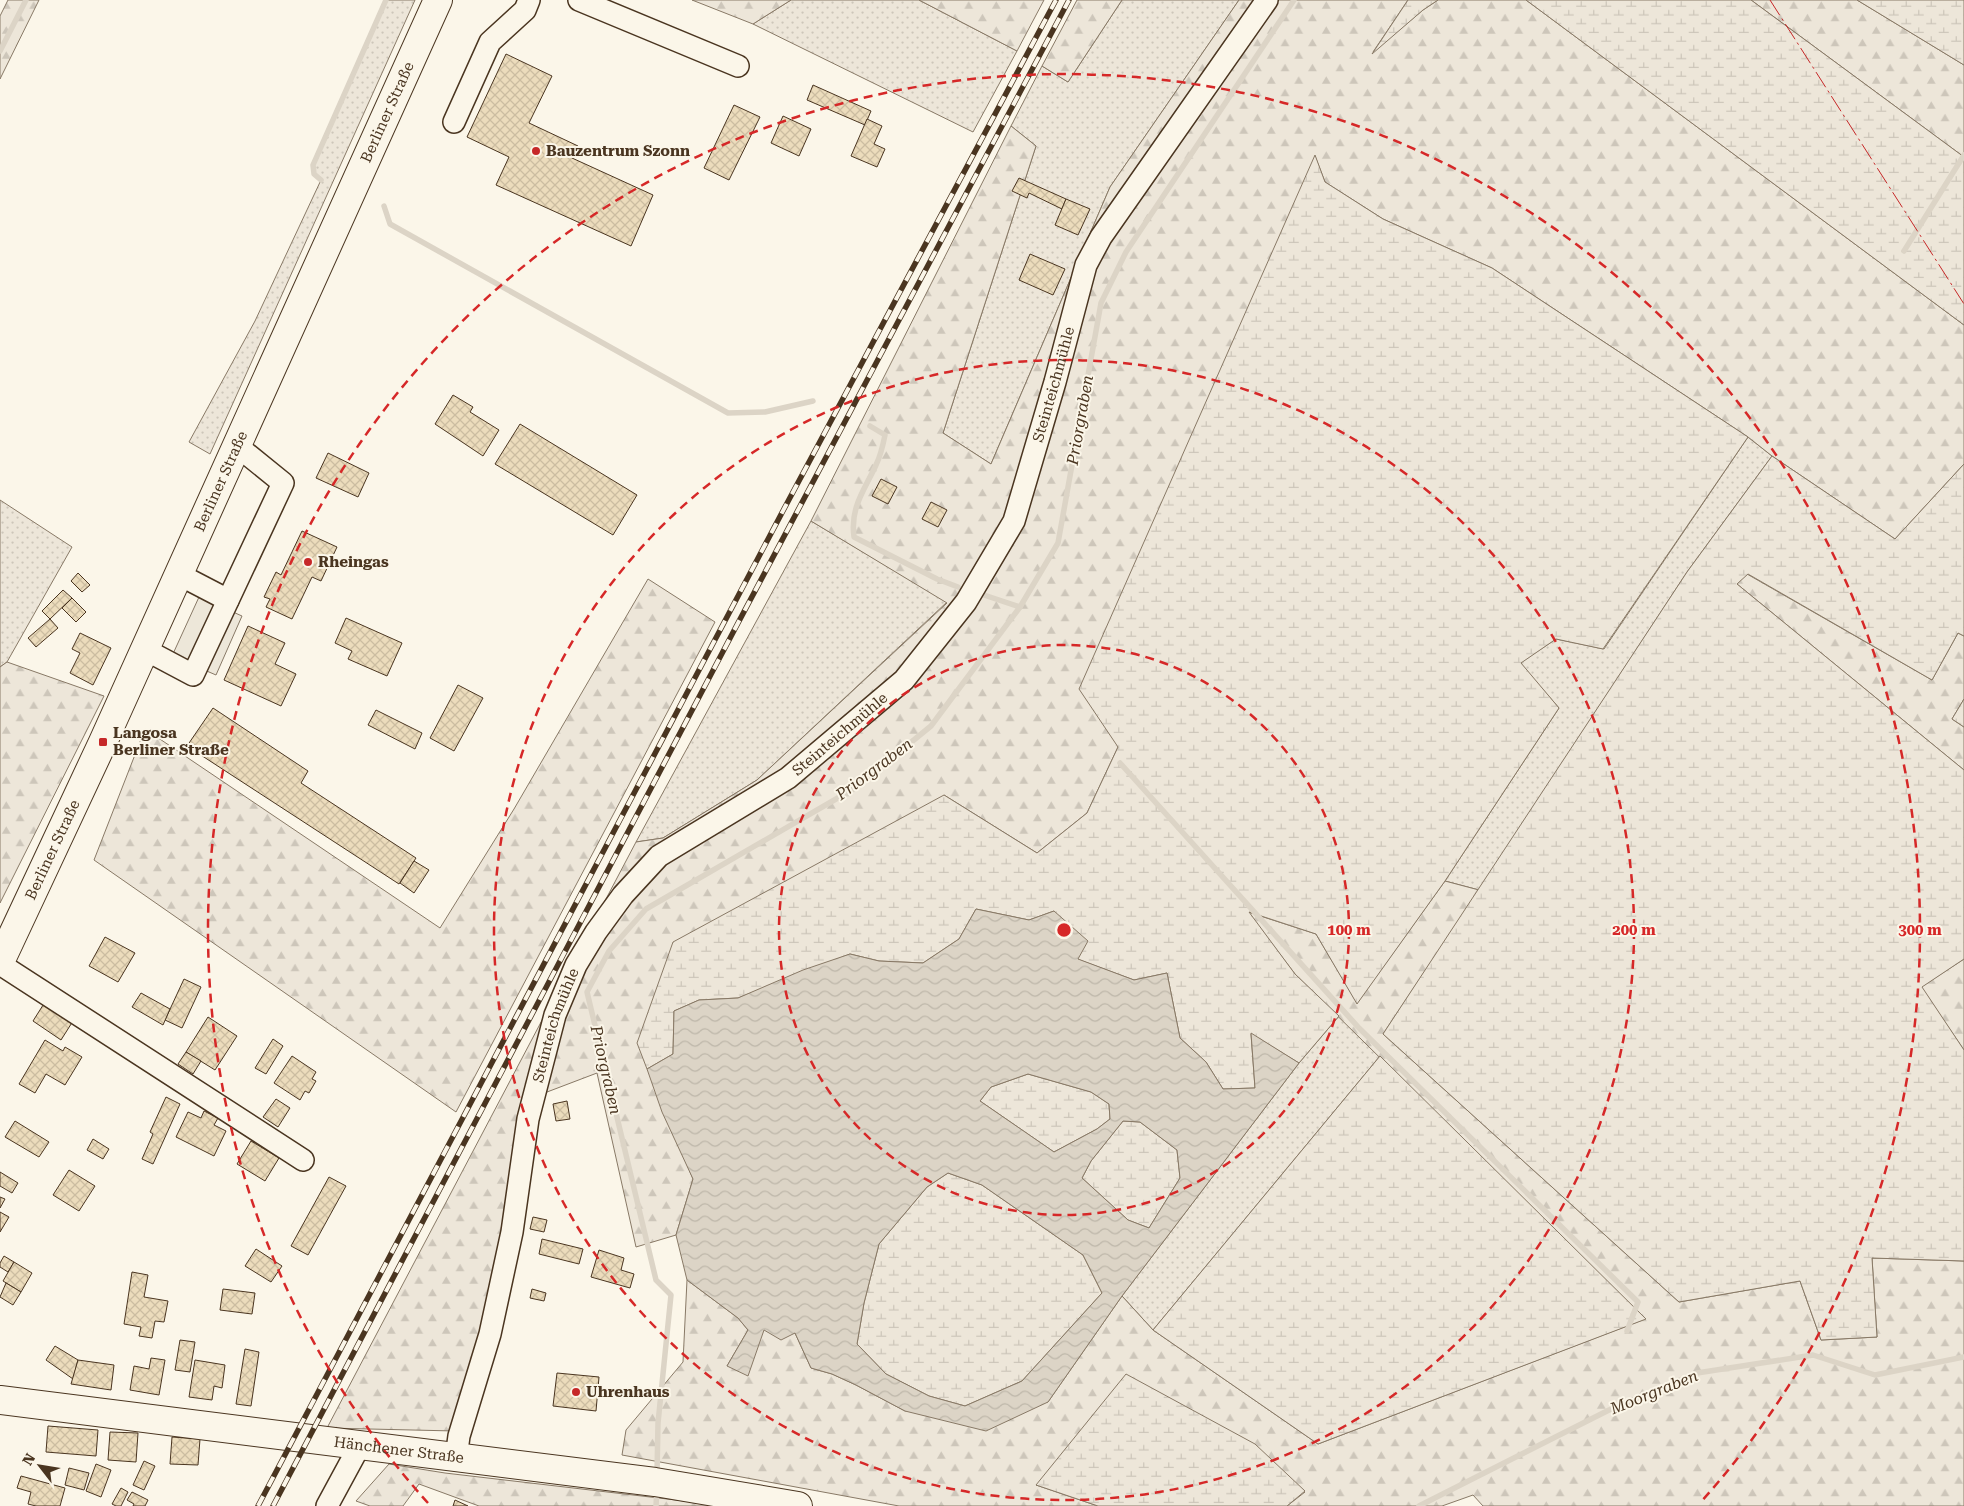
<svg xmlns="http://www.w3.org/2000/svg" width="1964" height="1506" viewBox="0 0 1964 1506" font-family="'Roboto Serif',serif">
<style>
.grass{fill:url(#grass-dots);stroke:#887966}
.forest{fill:url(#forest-firs);stroke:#887966}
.wetland{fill:url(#wetland-marsh);stroke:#887966}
.parking{fill:#ede7d9;stroke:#887966}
.water{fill:url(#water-waves);stroke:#887966;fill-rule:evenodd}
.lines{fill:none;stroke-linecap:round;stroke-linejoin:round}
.stream{stroke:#dcd4c6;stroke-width:5.5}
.building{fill:url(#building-cross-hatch);stroke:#4a3520}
.minor-casing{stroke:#4a3520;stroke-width:24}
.major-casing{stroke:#4a3520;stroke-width:30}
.minor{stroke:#fbf6e9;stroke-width:21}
.major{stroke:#fbf6e9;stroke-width:28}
.rail-casing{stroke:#4a3520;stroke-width:5.5}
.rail{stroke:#fbf6e9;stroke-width:4;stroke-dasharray:11;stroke-linecap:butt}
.power{stroke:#c62828;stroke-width:1;stroke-dasharray:18 4 2.5 4;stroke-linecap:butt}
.ring{fill:none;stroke:#d62828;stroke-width:2.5;stroke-dasharray:9 6}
.poi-dot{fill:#c62828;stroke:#fbf6e9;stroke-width:2}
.labels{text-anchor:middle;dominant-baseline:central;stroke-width:4;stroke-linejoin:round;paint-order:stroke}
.street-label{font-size:15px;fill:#4a3520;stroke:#fbf6e9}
.poi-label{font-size:15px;font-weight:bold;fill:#4a3520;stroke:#fbf6e9;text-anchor:start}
.water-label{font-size:16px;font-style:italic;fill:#4a3520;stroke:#fbf6e9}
.centre{fill:#d62828;stroke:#fbf6e9;stroke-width:2.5}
.ring-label{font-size:15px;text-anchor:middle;font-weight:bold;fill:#d62828;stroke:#fbf6e9;stroke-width:4;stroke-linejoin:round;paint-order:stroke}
</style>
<defs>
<pattern id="grass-dots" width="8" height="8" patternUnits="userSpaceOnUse" patternTransform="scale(1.25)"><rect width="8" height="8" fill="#ede6d9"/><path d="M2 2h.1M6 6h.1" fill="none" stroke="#cdc6ba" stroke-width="1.8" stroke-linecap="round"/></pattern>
<pattern id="forest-firs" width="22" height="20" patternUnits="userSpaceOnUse" patternTransform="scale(1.25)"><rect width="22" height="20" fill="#ede6d9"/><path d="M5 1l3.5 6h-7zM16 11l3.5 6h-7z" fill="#cdc6ba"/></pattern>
<pattern id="wetland-marsh" width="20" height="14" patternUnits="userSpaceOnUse" patternTransform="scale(1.25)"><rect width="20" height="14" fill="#ede6d9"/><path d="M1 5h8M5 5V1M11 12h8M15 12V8" fill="none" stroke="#cdc6ba"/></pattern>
<pattern id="water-waves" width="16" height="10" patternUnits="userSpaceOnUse" patternTransform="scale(1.25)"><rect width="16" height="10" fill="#dcd4c6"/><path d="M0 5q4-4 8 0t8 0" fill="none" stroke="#beb7aa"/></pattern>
<pattern id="building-cross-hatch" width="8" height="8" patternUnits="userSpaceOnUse" patternTransform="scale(1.25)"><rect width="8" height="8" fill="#ecdcbc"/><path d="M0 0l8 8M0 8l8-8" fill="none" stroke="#ccbda1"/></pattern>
</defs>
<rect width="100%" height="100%" fill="#fbf6e9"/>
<g class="grass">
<polygon points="386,0 415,0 210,454 189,442 255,321 321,180 314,174 313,165"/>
<polygon points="791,0 919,0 1017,51 973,132 753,24"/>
<polygon points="1122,0 1239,0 1110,187 991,464 943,433 1036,146 1011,126 1042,66 1068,82"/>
<polygon points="1748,437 1772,456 1687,572 1479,890 1445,881 1559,708 1520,663 1556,639 1604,649"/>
<polygon points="0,500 72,547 7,662 0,667"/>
<polygon points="811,521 947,602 757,780 663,838 636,842"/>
<polygon points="1339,1016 1380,1056 1153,1330 1122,1296 1299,1063"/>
</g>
<g class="forest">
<polygon points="8,0 39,0 0,79 0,16"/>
<polygon points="692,0 791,0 753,24"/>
<polygon points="919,0 1044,0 1017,51"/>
<polygon points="1077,0 1122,0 1068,82 1042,66"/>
<polygon points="1239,0 1408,0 1373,52 1423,10 1438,0 1526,0 1964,325 1964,464 1895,539 1772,456 1748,437 1492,268 1383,219 1325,182 1315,156 1118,747 1087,813 1037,853 944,795 681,1150 693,1179 676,1235 636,1247 597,1073 526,1100 508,1230 455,1431 327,1428 636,842 663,838 757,780 947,603 811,521 1011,126 1036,146 943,433 991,464 1110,187"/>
<polygon points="1751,0 1857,0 1964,65 1964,157"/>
<polygon points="1747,574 1932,680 1958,633 1964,636 1964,699 1952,719 1964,727 1964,770 1737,584"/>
<polygon points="648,579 715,622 456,1112 94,860 145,729 440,928 514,809"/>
<polygon points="7,662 104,696 0,903 0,667"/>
<polygon points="1445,881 1479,890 1383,1034 1679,1302 1800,1281 1821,1340 1877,1337 1872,1258 1964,1261 1964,1506 1483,1506 1473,1495 1442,1506 1287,1506 1305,1492 1036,1485 1098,1506 899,1506 622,1455 626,1430 683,1362 687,1280 738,1318 748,1330 727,1366 764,1329 795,1333 811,1368 832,1374 856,1385 905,1411 1048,1402 1122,1296 1153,1330 1318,1444 1645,1319 1295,974 1248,912 1316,934 1357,1003"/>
<polygon points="1964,959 1964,1050 1921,987"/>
<polygon points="389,1464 445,1473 727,1506 479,1506 419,1484 403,1506 370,1506 356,1501"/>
</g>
<g class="wetland">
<polygon points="1408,0 1438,0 1423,10 1372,54"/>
<polygon points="1526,0 1751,0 1964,157 1964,325"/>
<polygon points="1857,0 1964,0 1964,65"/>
<polygon points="1315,155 1325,182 1383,219 1492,268 1748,437 1603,649 1556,639 1521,663 1559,708 1445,881 1357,1004 1316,934 1249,912 1295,974 1339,1016 1299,1063 1251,1034 1255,1088 1223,1089 1206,1062 1180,1038 1167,973 1134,980 1077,959 1054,911 1029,920 976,909 959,939 923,963 879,961 850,954 738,998 699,1000 674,1011 673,1054 647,1069 637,1043 673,942 944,795 1037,853 1087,813 1118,747 1079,689"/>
<polygon points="1772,456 1895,539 1964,464 1964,636 1958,633 1932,680 1748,574 1737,584 1964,770 1964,959 1922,987 1964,1050 1964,1261 1872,1258 1877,1337 1821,1340 1800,1281 1679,1302 1383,1034 1687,572"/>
<polygon points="1964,699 1964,727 1952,719"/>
<polygon points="1380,1056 1646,1319 1318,1444 1153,1330"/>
<polygon points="1028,1074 1091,1092 1109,1104 1110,1119 1097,1129 1054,1152 980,1101 991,1087"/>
<polygon points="1123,1121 1140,1122 1177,1150 1180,1178 1149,1228 1128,1220 1082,1178 1091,1161"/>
<polygon points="948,1173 982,1185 1083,1255 1102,1293 1022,1381 965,1406 929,1396 886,1374 857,1344 864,1303 879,1244 927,1187"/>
<polygon points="1126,1374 1255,1444 1305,1491 1287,1506 1098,1506 1036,1485"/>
</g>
<polygon class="parking" points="199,597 242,616 216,675 172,656"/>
<path class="water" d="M976,909L1029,920L1054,911L1088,941L1078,959L1134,980L1167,973L1180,1038L1206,1062L1223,1089L1255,1088L1251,1033L1299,1063L1122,1296L1048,1402L986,1431L905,1411L856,1385L832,1374L811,1368L795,1333L781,1340L764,1330L748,1376L727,1366L748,1330L738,1318L687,1280L676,1235L693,1179L662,1112L647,1069L673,1054L674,1011L699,1000L738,998L803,970L850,954L879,961L923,963L959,939ZM1028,1074L1091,1092L1109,1104L1110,1119L1097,1129L1054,1152L980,1101L991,1087ZM1123,1121L1140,1122L1177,1150L1180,1178L1149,1228L1128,1220L1082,1178L1091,1161ZM948,1173L982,1185L1083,1255L1102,1293L1022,1381L965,1406L929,1396L886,1374L857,1344L864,1303L879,1244L927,1187Z"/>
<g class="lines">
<g class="stream">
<polyline points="0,51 26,0"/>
<polyline points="321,180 314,174 313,165 386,0"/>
<polyline points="384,206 390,224 728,413 765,412 813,401"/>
<polyline points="1904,251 1964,155"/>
<path d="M870,426L885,435C883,445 881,455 876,465C864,491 850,507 854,537L937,579L958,587"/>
<polyline points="984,595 1020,607"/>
<polyline points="1120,763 1359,1028 1638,1302 1627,1331"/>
<polyline points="657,1474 658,1423 671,1295 656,1280 587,992 609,951 646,909 855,788 931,726 1020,607 1058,543 1101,303 1126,252 1294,0"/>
<polyline points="656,1506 657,1488"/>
<polyline points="1419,1506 1609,1410 1697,1373 1813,1355 1875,1375 1964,1357"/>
</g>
</g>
<g class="building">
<polygon points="506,54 552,76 529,123 578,146 572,158 653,195 631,246 496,185 509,157 467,137"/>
<polygon points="813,85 871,111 865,125 807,100"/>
<polygon points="734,105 760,117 729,180 704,168"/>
<polygon points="783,116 811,129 799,156 771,143"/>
<polygon points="867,119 882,126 874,144 885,149 877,167 851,156"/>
<polygon points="1019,178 1066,199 1062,209 1029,193 1027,198 1012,191"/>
<polygon points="1066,199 1090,209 1078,235 1055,225"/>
<polygon points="1030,254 1065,269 1053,295 1019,280"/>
<polygon points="453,395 473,407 470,412 499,430 483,456 435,424"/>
<polygon points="520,424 637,495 613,535 495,464"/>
<polygon points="328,453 369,473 358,497 316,478"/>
<polygon points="881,479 897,487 888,504 872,496"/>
<polygon points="931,502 947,510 938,527 922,519"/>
<polygon points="302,531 337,547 321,581 312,577 292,619 266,607 270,599 264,597 276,572 281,575"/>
<polygon points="78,573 90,585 82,592 71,581"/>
<polygon points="63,590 72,598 50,619 42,611"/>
<polygon points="72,598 86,612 76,622 62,608"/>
<polygon points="346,618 402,643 387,676 348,659 352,651 335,643"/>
<polygon points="50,619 58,628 36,647 28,638"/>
<polygon points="248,626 285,643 275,664 296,674 281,706 224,680"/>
<polygon points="80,633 111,648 93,685 70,673 80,653 72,649"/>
<polygon points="458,685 483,698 454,751 430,738"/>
<polygon points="213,708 308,771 301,783 416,858 399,884 187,746"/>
<polygon points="376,710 422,733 415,749 368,725"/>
<polygon points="414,861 429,870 414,893 400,883"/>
<polygon points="105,937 135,953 118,982 89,966"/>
<polygon points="184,979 201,987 182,1028 165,1020"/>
<polygon points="141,993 170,1009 163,1025 132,1007"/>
<polygon points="45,1002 73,1021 61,1040 33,1021"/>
<polygon points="208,1017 237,1036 215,1070 186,1052"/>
<polygon points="273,1039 283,1046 266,1074 255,1068"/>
<polygon points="45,1040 63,1051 65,1047 82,1057 65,1085 46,1074 35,1093 19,1084"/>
<polygon points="186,1052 201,1061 193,1074 178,1064"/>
<polygon points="292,1056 316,1072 312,1079 316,1081 309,1093 305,1091 300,1100 274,1083"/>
<polygon points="166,1097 180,1104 153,1164 142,1159 153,1134 150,1132"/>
<polygon points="276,1099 290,1108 278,1127 263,1117"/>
<polygon points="567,1101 570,1119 556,1121 553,1104"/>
<polygon points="204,1111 218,1118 214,1125 226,1131 214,1156 176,1137 188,1112 201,1118"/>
<polygon points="15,1121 49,1142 39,1157 5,1137"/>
<polygon points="93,1139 109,1149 103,1159 87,1150"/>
<polygon points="251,1141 279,1158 265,1181 237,1164"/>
<polygon points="69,1170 95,1186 79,1211 53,1195"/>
<polygon points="0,1172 18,1183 12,1193 0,1186"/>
<polygon points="329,1177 346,1186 308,1255 291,1246"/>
<polygon points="0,1197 5,1199 0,1208"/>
<polygon points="0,1212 9,1217 0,1232"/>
<polygon points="533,1217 547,1220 544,1232 530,1229"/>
<polygon points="542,1239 583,1249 579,1264 539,1254"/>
<polygon points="256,1249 282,1266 271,1282 245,1266"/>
<polygon points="599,1250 624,1258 621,1270 634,1274 630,1288 591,1277"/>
<polygon points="4,1256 14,1262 8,1272 0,1267 0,1263"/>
<polygon points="14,1262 32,1273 21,1292 3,1281"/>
<polygon points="132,1272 148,1275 144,1297 168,1301 164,1322 155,1321 152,1338 139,1336 141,1327 124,1324"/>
<polygon points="6,1283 21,1292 13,1305 0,1297"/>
<polygon points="223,1289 255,1293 252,1314 220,1310"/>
<polygon points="532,1289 546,1293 544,1301 530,1298"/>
<polygon points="180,1340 195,1342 190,1372 175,1370"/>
<polygon points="55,1346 78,1360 73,1379 46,1360"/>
<polygon points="245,1349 259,1352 251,1406 236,1404"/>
<polygon points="151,1358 165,1360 159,1395 130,1390 134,1366 149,1369"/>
<polygon points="78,1360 114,1365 111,1390 71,1384"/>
<polygon points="195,1360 225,1365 222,1388 214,1386 212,1400 189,1397"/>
<polygon points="557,1373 599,1377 596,1411 553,1406"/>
<polygon points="48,1426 98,1430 96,1456 46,1452"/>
<polygon points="110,1432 138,1433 136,1462 108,1460"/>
<polygon points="172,1437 200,1439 198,1465 170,1464"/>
<polygon points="144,1461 155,1466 144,1490 133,1485"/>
<polygon points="96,1464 111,1470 101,1497 86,1491"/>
<polygon points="69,1468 89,1473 84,1490 65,1485"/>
<polygon points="21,1476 65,1488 60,1506 36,1506 28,1504 31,1492 17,1488"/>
<polygon points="121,1488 128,1492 121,1506 116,1506 112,1504"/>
<polygon points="132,1492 148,1500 145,1506 133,1506 134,1504 127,1500"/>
<polygon points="455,1500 468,1506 453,1506"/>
</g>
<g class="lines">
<defs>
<g id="minor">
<polyline points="579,0 738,66"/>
<polyline points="454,122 490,42 525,10 529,0"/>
<polyline points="178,574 228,600"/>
<polyline points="144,649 193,675 283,483 236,445"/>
<polyline points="0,964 303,1160"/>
<path id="s1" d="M456,1458L459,1436L490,1334L512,1232L528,1119L555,1015L576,965L596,932L623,895L659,856L788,778L904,680L966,602L1014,521L1055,382L1086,265L1101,237L1267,0"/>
<polyline points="327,1506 360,1445"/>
</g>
<g id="major">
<path id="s2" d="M0,962L103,742L438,0"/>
<path id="s3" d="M0,1400L655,1482L798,1506"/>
</g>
</defs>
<use href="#minor" class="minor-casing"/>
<use href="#major" class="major-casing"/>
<use href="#minor" class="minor"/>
<use href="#major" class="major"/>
<defs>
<g id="rail">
<polyline points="258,1506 785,507 1056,0"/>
<polyline points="273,1506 738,623 1069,0"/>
</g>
</defs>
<use href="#rail" class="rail-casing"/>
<use href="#rail" class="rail"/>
<polyline class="power" points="1770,0 1964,304"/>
</g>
<g class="ring">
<circle cx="1064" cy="930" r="285"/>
<circle cx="1064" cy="930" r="570"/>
<path d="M428 1503A856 856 0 1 1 1700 1503"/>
</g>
<g class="poi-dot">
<circle cx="536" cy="151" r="5"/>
<circle cx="308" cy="562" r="5"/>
<rect x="98" y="737" width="10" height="10" rx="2.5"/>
<circle cx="576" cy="1392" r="5"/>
</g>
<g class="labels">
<g class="street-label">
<text stroke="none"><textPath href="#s2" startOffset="934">Berliner Straße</textPath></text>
<text stroke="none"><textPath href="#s1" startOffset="1285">Steinteichmühle</textPath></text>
<text stroke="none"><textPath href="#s2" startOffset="529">Berliner Straße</textPath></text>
<text stroke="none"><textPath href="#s1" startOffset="865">Steinteichmühle</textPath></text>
<text stroke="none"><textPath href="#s2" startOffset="124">Berliner Straße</textPath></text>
<text stroke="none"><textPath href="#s1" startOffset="445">Steinteichmühle</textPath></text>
<text stroke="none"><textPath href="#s3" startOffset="402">Hänchener Straße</textPath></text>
</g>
<g class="poi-label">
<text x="546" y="151">Bauzentrum Szonn</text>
<text x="318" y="562">Rheingas</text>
<text x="113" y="733">Langosa<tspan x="113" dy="17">Berliner Straße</tspan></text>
<text x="586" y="1392">Uhrenhaus</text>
</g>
<g class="water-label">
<text transform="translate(1080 420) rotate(-80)">Priorgraben</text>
<text transform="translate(874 769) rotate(-37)">Priorgraben</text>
<text transform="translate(606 1070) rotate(77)">Priorgraben</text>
<text transform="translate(1654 1392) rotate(-22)">Moorgraben</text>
</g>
</g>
<circle cx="1064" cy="930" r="8" class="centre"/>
<g class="ring-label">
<text x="1349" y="935">100 m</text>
<text x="1634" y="935">200 m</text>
<text x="1920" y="935">300 m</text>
</g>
<g transform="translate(40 1466) rotate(301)" stroke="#fbf6e9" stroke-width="4" paint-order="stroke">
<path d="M0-4L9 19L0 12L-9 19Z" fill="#4a3520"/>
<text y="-8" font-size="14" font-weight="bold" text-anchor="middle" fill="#4a3520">N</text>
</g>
</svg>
